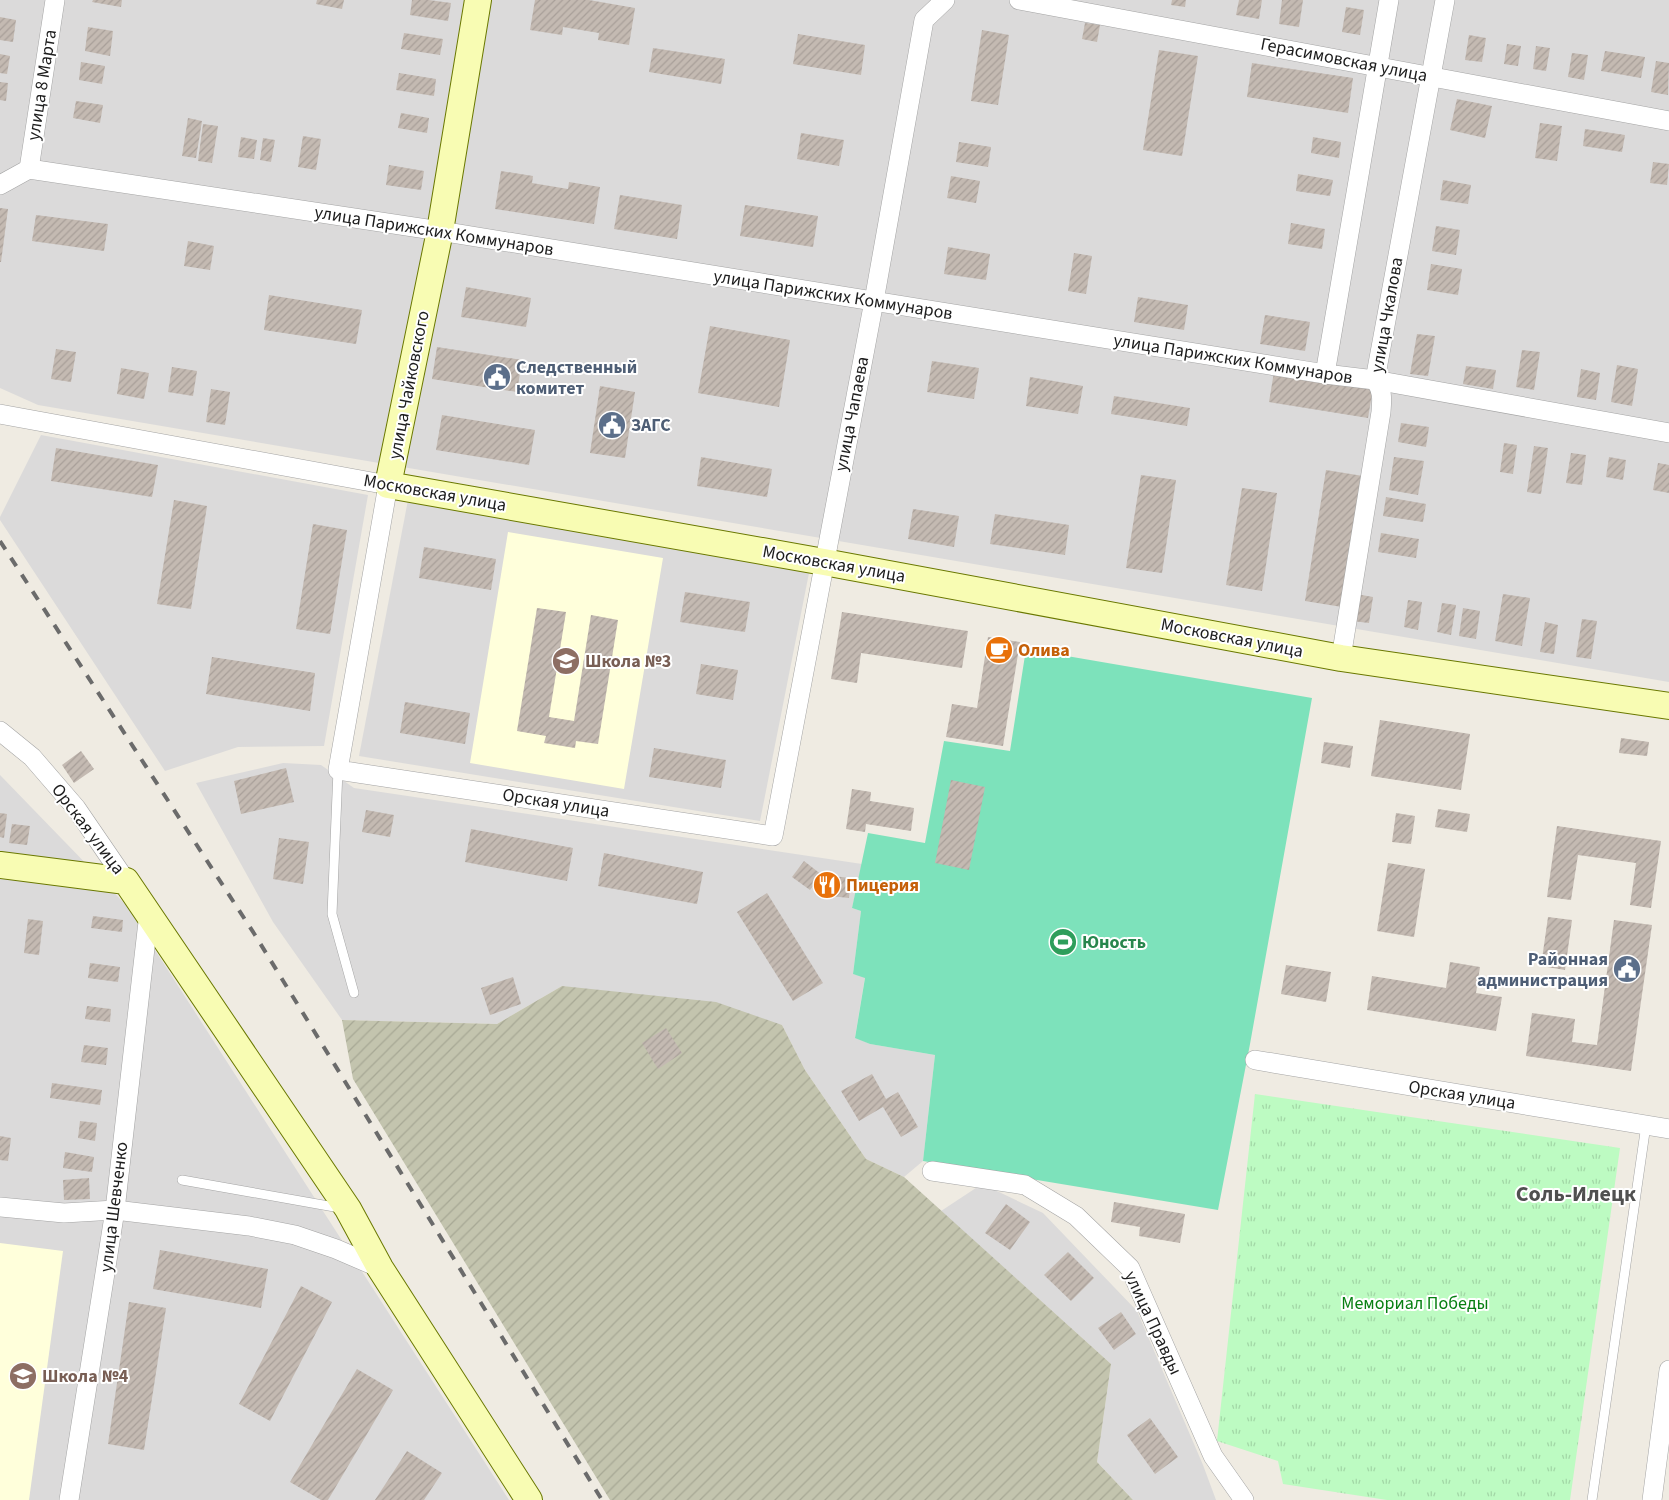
<svg xmlns="http://www.w3.org/2000/svg" width="1669" height="1500" viewBox="0 0 1669 1500" font-family="'Source Sans 3',sans-serif">
<style>
.residential{fill:#dbdada}
.education{fill:#ffffdb}
.construction{fill:url(#construction-furrows)}
.park{fill:url(#park-tufts)}
.pitch{fill:#7de2bb}
.building{fill:url(#building-hatch)}
.lines{fill:none;stroke-linecap:round;stroke-linejoin:round}
.lane-casing{stroke:#a4a4a4;stroke-width:10}
.street-casing{stroke:#a4a4a4;stroke-width:20}
.secondary-casing{stroke:#6a7800;stroke-width:28}
.lane{stroke:#fff;stroke-width:9}
.street{stroke:#fff;stroke-width:19}
.secondary{stroke:#f8fcb3;stroke-width:26}
.rail{stroke:#6b6b6b;stroke-width:4;stroke-dasharray:10 10;stroke-linecap:butt}
.labels{text-anchor:middle;dominant-baseline:central;stroke-width:4;stroke-linejoin:round;paint-order:stroke}
.street-label{font-size:18px;fill:#1d1d1d;stroke:#fff}
.service-label{font-size:18px;font-weight:bold;fill:#4e5e75;stroke:#fff;text-anchor:start}
.food-label{font-size:18px;font-weight:bold;fill:#c56008;stroke:#fff;text-anchor:start}
.education-label{font-size:18px;font-weight:bold;fill:#785e54;stroke:#fff;text-anchor:start}
.leisure-label{font-size:18px;font-weight:bold;fill:#27864d;stroke:#fff;text-anchor:start}
.park-label{font-size:18px;fill:#077f12;stroke:#fff}
.district-label{font-size:22px;font-weight:bold;fill:#505050;stroke:#fff}
</style>
<defs>
<pattern id="construction-furrows" width="10" height="10" patternUnits="userSpaceOnUse" patternTransform="scale(1.25)"><rect width="10" height="10" fill="#c3c4ae"/><path d="M-1 1l2-2M0 10L10 0M9 11l2-2" fill="none" stroke="#a7a895"/></pattern>
<pattern id="park-tufts" width="24" height="20" patternUnits="userSpaceOnUse" patternTransform="scale(1.25)"><rect width="24" height="20" fill="#bdfbc2"/><path d="M3 7l-1-3M5 7V3M7 7l1-3M15 17l-1-3M17 17v-4M19 17l1-3" fill="none" stroke="#a2d7a6"/></pattern>
<pattern id="building-hatch" width="6" height="6" patternUnits="userSpaceOnUse" patternTransform="scale(1.25)"><rect width="6" height="6" fill="#c4bab2"/><path d="M-1 1l2-2M0 6l6-6M5 7l2-2" fill="none" stroke="#a89f99"/></pattern>
</defs>
<rect width="100%" height="100%" fill="#efebe2"/>
<g class="residential">
<polygon points="0,0 1669,0 1669,682 38,405 0,388"/>
<polygon points="41,435 368,495 324,746 238,747 165,771 0,520 0,517"/>
<polygon points="408,500 809,573 760,821 359,756"/>
<polygon points="283,763 321,765 354,788 862,864 852,908 861,911 853,974 865,977 855,1037 870,1044 935,1055 923,1161 904,1177 866,1159 805,1070 782,1025 562,986 497,1024 342,1020 273,922 196,783"/>
<polygon points="0,775 126,905 509,1500 0,1500"/>
<polygon points="982,1184 1043,1213 1137,1311 1203,1465 1216,1500 1133,1500 1097,1462 1111,1364 941,1211"/>
</g>
<g class="education">
<polygon points="508,532 663,558 624,789 470,763"/>
<polygon points="0,1243 63,1251 29,1500 0,1500"/>
</g>
<polygon class="construction" points="562,986 716,1002 782,1025 805,1070 866,1159 904,1177 1111,1364 1097,1462 1133,1500 610,1500 353,1079 342,1020 497,1024"/>
<polygon class="park" points="1255,1094 1620,1148 1570,1500 1387,1500 1283,1484 1278,1461 1217,1441"/>
<polygon class="pitch" points="1026,649 1312,698 1250,1044 1218,1210 923,1161 935,1055 870,1044 855,1038 865,978 853,974 861,911 852,908 868,833 925,843 944,741 1010,751"/>
<g class="building">
<polygon points="93,0 122,0 121,7 92,2"/>
<polygon points="317,0 344,0 342,9 316,4"/>
<polygon points="412,0 429,0 451,3 448,21 410,15"/>
<polygon points="535,0 589,0 635,8 629,45 598,40 599,33 563,27 562,35 530,30"/>
<polygon points="1172,0 1186,0 1185,7 1171,5"/>
<polygon points="1239,0 1262,0 1259,19 1236,15"/>
<polygon points="1282,0 1303,0 1299,27 1279,24"/>
<polygon points="1346,7 1364,10 1360,35 1342,32"/>
<polygon points="0,17 16,20 13,42 0,40"/>
<polygon points="1085,23 1100,25 1097,42 1082,39"/>
<polygon points="88,27 113,31 110,56 85,51"/>
<polygon points="982,30 1009,35 998,105 971,101"/>
<polygon points="404,33 443,39 440,55 401,49"/>
<polygon points="798,34 865,45 861,75 793,64"/>
<polygon points="1469,35 1486,38 1482,62 1465,60"/>
<polygon points="1507,44 1521,46 1518,66 1504,64"/>
<polygon points="1536,46 1550,48 1546,71 1533,69"/>
<polygon points="653,48 725,59 721,84 649,72"/>
<polygon points="1159,50 1198,56 1182,156 1143,150"/>
<polygon points="1605,51 1645,57 1641,78 1601,71"/>
<polygon points="1572,53 1588,55 1584,80 1568,77"/>
<polygon points="0,54 10,56 7,74 0,73"/>
<polygon points="1656,61 1669,63 1668,95 1651,92"/>
<polygon points="81,62 105,66 102,84 79,80"/>
<polygon points="1252,63 1353,78 1348,113 1247,97"/>
<polygon points="399,73 436,79 434,96 396,90"/>
<polygon points="0,82 8,83 6,101 0,100"/>
<polygon points="1457,99 1492,106 1485,138 1450,130"/>
<polygon points="76,101 103,105 100,123 73,118"/>
<polygon points="401,113 429,118 427,133 398,128"/>
<polygon points="188,118 202,121 196,158 182,156"/>
<polygon points="1540,123 1562,126 1557,161 1535,158"/>
<polygon points="203,124 218,126 212,163 198,161"/>
<polygon points="1585,129 1625,135 1622,152 1583,146"/>
<polygon points="801,133 844,140 839,166 797,159"/>
<polygon points="303,136 321,139 316,170 298,167"/>
<polygon points="241,137 257,140 254,159 238,157"/>
<polygon points="1313,137 1341,142 1339,158 1311,153"/>
<polygon points="263,138 275,140 271,162 260,160"/>
<polygon points="959,142 991,147 988,167 956,162"/>
<polygon points="1653,162 1669,164 1667,185 1650,183"/>
<polygon points="389,165 424,171 421,190 386,185"/>
<polygon points="501,171 533,176 532,183 568,189 569,182 600,187 594,224 495,209"/>
<polygon points="1298,174 1333,180 1330,196 1296,191"/>
<polygon points="951,176 980,181 976,203 947,198"/>
<polygon points="1443,180 1471,185 1468,204 1440,200"/>
<polygon points="620,195 682,205 677,239 614,229"/>
<polygon points="745,205 818,216 813,247 740,236"/>
<polygon points="0,208 8,209 1,262 0,262"/>
<polygon points="36,215 108,224 104,251 32,241"/>
<polygon points="1291,223 1325,229 1322,249 1288,244"/>
<polygon points="1436,226 1460,230 1456,255 1432,251"/>
<polygon points="188,241 214,246 210,270 184,266"/>
<polygon points="948,247 990,254 986,280 944,274"/>
<polygon points="1074,253 1092,256 1086,294 1068,291"/>
<polygon points="1431,264 1462,269 1458,295 1427,290"/>
<polygon points="466,287 531,298 526,327 461,317"/>
<polygon points="269,295 362,310 356,344 264,330"/>
<polygon points="1138,297 1188,305 1184,330 1134,322"/>
<polygon points="1265,315 1310,322 1305,351 1260,344"/>
<polygon points="710,326 790,340 779,407 698,393"/>
<polygon points="1417,334 1435,336 1428,376 1410,374"/>
<polygon points="437,347 522,360 517,392 432,379"/>
<polygon points="56,349 76,352 71,382 51,379"/>
<polygon points="1522,350 1540,352 1534,390 1516,387"/>
<polygon points="932,361 979,368 974,399 927,392"/>
<polygon points="1617,365 1638,369 1632,406 1611,402"/>
<polygon points="1466,366 1496,370 1493,389 1463,384"/>
<polygon points="172,367 197,371 193,396 168,392"/>
<polygon points="121,368 149,373 144,399 117,394"/>
<polygon points="1581,369 1600,373 1596,400 1577,397"/>
<polygon points="1274,372 1373,388 1368,418 1269,402"/>
<polygon points="1030,377 1083,386 1078,414 1026,406"/>
<polygon points="600,386 635,392 625,458 590,453"/>
<polygon points="211,389 230,392 225,425 206,422"/>
<polygon points="1114,396 1190,408 1187,426 1111,414"/>
<polygon points="442,415 535,430 529,465 436,450"/>
<polygon points="1401,423 1429,427 1426,447 1398,442"/>
<polygon points="1504,443 1517,445 1513,474 1500,472"/>
<polygon points="1534,446 1548,448 1541,494 1527,492"/>
<polygon points="56,448 158,465 152,497 51,481"/>
<polygon points="1571,453 1586,455 1582,485 1566,483"/>
<polygon points="701,457 772,469 767,497 697,486"/>
<polygon points="1394,457 1424,461 1418,495 1389,490"/>
<polygon points="1609,457 1626,460 1623,480 1606,477"/>
<polygon points="1658,463 1669,465 1669,493 1653,490"/>
<polygon points="1326,470 1363,476 1342,607 1305,601"/>
<polygon points="1141,475 1176,480 1162,573 1126,568"/>
<polygon points="1242,488 1277,493 1262,591 1226,585"/>
<polygon points="1386,497 1426,504 1423,522 1383,516"/>
<polygon points="174,500 207,506 191,609 157,604"/>
<polygon points="913,509 959,516 954,547 908,539"/>
<polygon points="995,514 1069,525 1065,555 990,544"/>
<polygon points="313,524 347,530 330,634 296,629"/>
<polygon points="1381,533 1419,539 1416,558 1378,552"/>
<polygon points="424,547 496,559 491,590 419,578"/>
<polygon points="685,592 750,602 745,632 680,622"/>
<polygon points="1356,594 1373,597 1369,623 1352,621"/>
<polygon points="1503,594 1530,598 1522,646 1495,641"/>
<polygon points="1408,600 1422,602 1418,630 1404,627"/>
<polygon points="1442,603 1456,605 1451,635 1437,632"/>
<polygon points="537,608 566,612 549,717 574,721 591,615 618,620 598,744 576,741 575,748 544,743 546,736 517,731"/>
<polygon points="1463,608 1480,611 1476,639 1459,636"/>
<polygon points="842,612 968,631 962,668 861,653 857,683 831,679"/>
<polygon points="1582,619 1597,621 1591,659 1576,657"/>
<polygon points="1545,622 1558,625 1554,654 1540,652"/>
<polygon points="988,637 1020,642 1003,746 946,737 952,704 977,708"/>
<polygon points="212,657 315,673 310,711 206,694"/>
<polygon points="701,664 738,670 733,700 696,694"/>
<polygon points="405,702 470,713 465,744 400,733"/>
<polygon points="1380,720 1470,734 1461,790 1371,776"/>
<polygon points="1621,738 1649,742 1647,756 1619,753"/>
<polygon points="1324,742 1353,746 1350,768 1321,763"/>
<polygon points="654,748 726,760 721,788 649,777"/>
<polygon points="81,751 94,769 74,783 62,765"/>
<polygon points="286,768 294,802 241,814 234,781"/>
<polygon points="951,780 985,787 969,870 935,863"/>
<polygon points="852,789 871,792 870,801 914,808 911,831 866,824 865,832 846,829"/>
<polygon points="1438,809 1470,814 1467,832 1435,827"/>
<polygon points="366,810 394,815 390,837 362,832"/>
<polygon points="0,813 7,814 4,838 0,837"/>
<polygon points="1396,813 1415,816 1411,844 1392,842"/>
<polygon points="12,824 30,826 27,845 9,843"/>
<polygon points="1557,826 1661,841 1651,908 1630,905 1636,863 1578,855 1571,900 1547,897"/>
<polygon points="471,829 573,848 567,881 465,862"/>
<polygon points="279,838 309,842 303,884 273,879"/>
<polygon points="604,853 703,872 697,904 598,886"/>
<polygon points="804,861 822,875 810,890 792,877"/>
<polygon points="1388,863 1425,869 1414,937 1377,931"/>
<polygon points="823,875 851,878 849,898 821,895"/>
<polygon points="767,893 823,983 793,1001 737,912"/>
<polygon points="93,916 123,920 122,932 91,928"/>
<polygon points="1548,917 1572,920 1565,970 1541,966"/>
<polygon points="28,919 43,921 39,955 24,953"/>
<polygon points="1614,920 1652,925 1631,1071 1526,1056 1532,1013 1575,1019 1572,1042 1597,1045"/>
<polygon points="1450,962 1480,967 1476,993 1502,997 1496,1031 1367,1010 1372,976 1446,988"/>
<polygon points="90,963 120,967 118,982 88,978"/>
<polygon points="1286,965 1331,972 1326,1002 1281,994"/>
<polygon points="513,977 521,1004 490,1015 481,988"/>
<polygon points="87,1006 111,1009 110,1022 85,1019"/>
<polygon points="666,1028 682,1053 658,1069 642,1043"/>
<polygon points="84,1045 108,1048 106,1065 81,1062"/>
<polygon points="872,1074 886,1099 898,1092 918,1127 901,1137 883,1107 859,1121 841,1091"/>
<polygon points="52,1083 102,1090 100,1105 50,1098"/>
<polygon points="80,1121 97,1123 95,1141 78,1138"/>
<polygon points="0,1136 11,1138 8,1161 0,1160"/>
<polygon points="65,1152 94,1157 92,1172 63,1168"/>
<polygon points="89,1178 90,1199 64,1200 63,1180"/>
<polygon points="1114,1202 1185,1214 1180,1243 1139,1236 1140,1227 1111,1222"/>
<polygon points="1006,1204 1030,1222 1010,1250 985,1233"/>
<polygon points="160,1250 268,1269 261,1308 153,1289"/>
<polygon points="1068,1252 1094,1278 1071,1301 1044,1275"/>
<polygon points="301,1286 332,1302 270,1421 239,1404"/>
<polygon points="129,1302 166,1308 144,1450 108,1444"/>
<polygon points="1121,1312 1136,1334 1114,1350 1098,1328"/>
<polygon points="357,1369 393,1390 328,1500 321,1500 290,1482"/>
<polygon points="1150,1418 1178,1457 1155,1474 1127,1435"/>
<polygon points="407,1451 442,1473 424,1500 375,1500"/>
</g>
<g class="lines">
<defs>
<g id="lane">
<polyline points="338,770 332,914 354,993"/>
<polyline points="182,1180 340,1208"/>
<polyline points="1592,1500 1646,1125"/>
</g>
<g id="street">
<polyline points="1019,0 1669,121"/>
<polyline points="29,169 55,0"/>
<polyline points="0,185 29,169 440,231 1325,374 1375,380 1669,433"/>
<polyline points="1325,374 1389,0"/>
<polyline points="0,414 388,485 338,770 773,836 874,301 924,20 945,0"/>
<path d="M1341,658L1381,412C1382,399 1383,391 1375,380L1445,0"/>
<polyline points="0,731 32,757 76,808 126,881"/>
<polyline points="1255,1060 1669,1129"/>
<polyline points="932,1171 1025,1185 1076,1216 1130,1268 1213,1456 1244,1500"/>
<polyline points="0,1207 64,1213 115,1210 249,1226 295,1235 336,1249 380,1268"/>
<polyline points="69,1500 115,1210 149,913"/>
<polyline points="1652,1500 1669,1370"/>
</g>
<g id="secondary">
<polyline points="478,0 440,231 388,485 824,562 1341,658 1669,706"/>
<polyline points="0,865 126,881 348,1209 380,1268 529,1500"/>
</g>
</defs>
<use href="#lane" class="lane-casing"/>
<use href="#street" class="street-casing"/>
<use href="#secondary" class="secondary-casing"/>
<use href="#lane" class="lane"/>
<use href="#street" class="street"/>
<use href="#secondary" class="secondary"/>
<polyline class="rail" points="0,541 255,935 602,1500"/>
</g>
<defs>
<symbol id="civic-disc" viewBox="-11 -11 22 22"><circle r="9.5" fill="#5c6f8a" stroke="#fff"/><path d="M-.6-6.5H3V-4.5H.6V-3L4-1V1h2V6H-6V1h2V-1L-.6-3ZM-1.2 2.5V6h2.4V2.5Z" fill="#fff"/></symbol>
<symbol id="cafe-disc" viewBox="-11 -11 22 22"><circle r="9.5" fill="#e8710a" stroke="#fff"/><path d="M-5.5-4.5H6V0H3Q3 3.5 0 3.5H-2.5Q-5.5 3.5-5.5 0ZM3-3.2v2h1.7v-2ZM-6 4.5H4V6H-6Z" fill="#fff"/></symbol>
<symbol id="school-disc" viewBox="-11 -11 22 22"><circle r="9.5" fill="#8d6e63" stroke="#fff"/><path d="M0-5L7-2L0 1L-7-2ZM-4 1L0 2.5L4 1V4Q0 6-4 4Z" fill="#fff"/></symbol>
<symbol id="restaurant-disc" viewBox="-11 -11 22 22"><circle r="9.5" fill="#e8710a" stroke="#fff"/><path d="M-5-6h1v4h1v-4h1v4h1v-4h1v5L-1.5 .5V6h-2V.5L-5-1ZM5-6V6H3V1.5H1.5Q1.5-4 5-6Z" fill="#fff"/></symbol>
<symbol id="stadium-disc" viewBox="-11 -11 22 22"><circle r="9.5" fill="#2e9e5b" stroke="#fff"/><path d="M0-5a6.5 5 0 1 0 0 10a6.5 5 0 1 0 0-10ZM-3.5-1.8h7v3.6h-7Z" fill="#fff"/></symbol>
</defs>
<g fill-rule="evenodd">
<use href="#civic-disc" x="481" y="361" width="32" height="32"/>
<use href="#civic-disc" x="596" y="409" width="32" height="32"/>
<use href="#cafe-disc" x="983" y="634" width="32" height="32"/>
<use href="#school-disc" x="550" y="645" width="32" height="32"/>
<use href="#restaurant-disc" x="811" y="869" width="32" height="32"/>
<use href="#stadium-disc" x="1047" y="926" width="32" height="32"/>
<use href="#civic-disc" x="1611" y="953" width="32" height="32"/>
<use href="#school-disc" x="7" y="1360" width="32" height="32"/>
</g>
<g class="labels">
<g class="street-label">
<text transform="translate(1344 60) rotate(11)">Герасимовская улица</text>
<text transform="translate(42 85) rotate(-81)">улица 8 Марта</text>
<text transform="translate(434 231) rotate(9)">улица Парижских Коммунаров</text>
<text transform="translate(833 295) rotate(9)">улица Парижских Коммунаров</text>
<text transform="translate(1387 315) rotate(-80)">улица Чкалова</text>
<text transform="translate(1233 359) rotate(9)">улица Парижских Коммунаров</text>
<text transform="translate(409 385) rotate(-79)">улица Чайковского</text>
<text transform="translate(852 414) rotate(-79)">улица Чапаева</text>
<text transform="translate(435 493) rotate(10)">Московская улица</text>
<text transform="translate(834 564) rotate(10)">Московская улица</text>
<text transform="translate(1232 638) rotate(11)">Московская улица</text>
<text transform="translate(556 803) rotate(9)">Орская улица</text>
<text transform="translate(88 829) rotate(53)">Орская улица</text>
<text transform="translate(1462 1095) rotate(9)">Орская улица</text>
<text transform="translate(114 1207) rotate(-83)">улица Шевченко</text>
<text transform="translate(1153 1323) rotate(65)">улица Правды</text>
</g>
<g class="service-label">
<text x="516" y="367">Следственный<tspan x="516" dy="21">комитет</tspan></text>
<text x="631" y="425">ЗАГС</text>
<text x="1608" y="959" text-anchor="end">Районная<tspan x="1608" dy="21">администрация</tspan></text>
</g>
<g class="food-label">
<text x="1018" y="650">Олива</text>
<text x="846" y="885">Пицерия</text>
</g>
<g class="education-label">
<text x="585" y="661">Школа №3</text>
<text x="42" y="1376">Школа №4</text>
</g>
<g class="leisure-label">
<text x="1082" y="942">Юность</text>
</g>
<g class="park-label">
<text x="1415" y="1303">Мемориал Победы</text>
</g>
<g class="district-label">
<text x="1576" y="1194">Соль-Илецк</text>
</g>
</g>
</svg>
